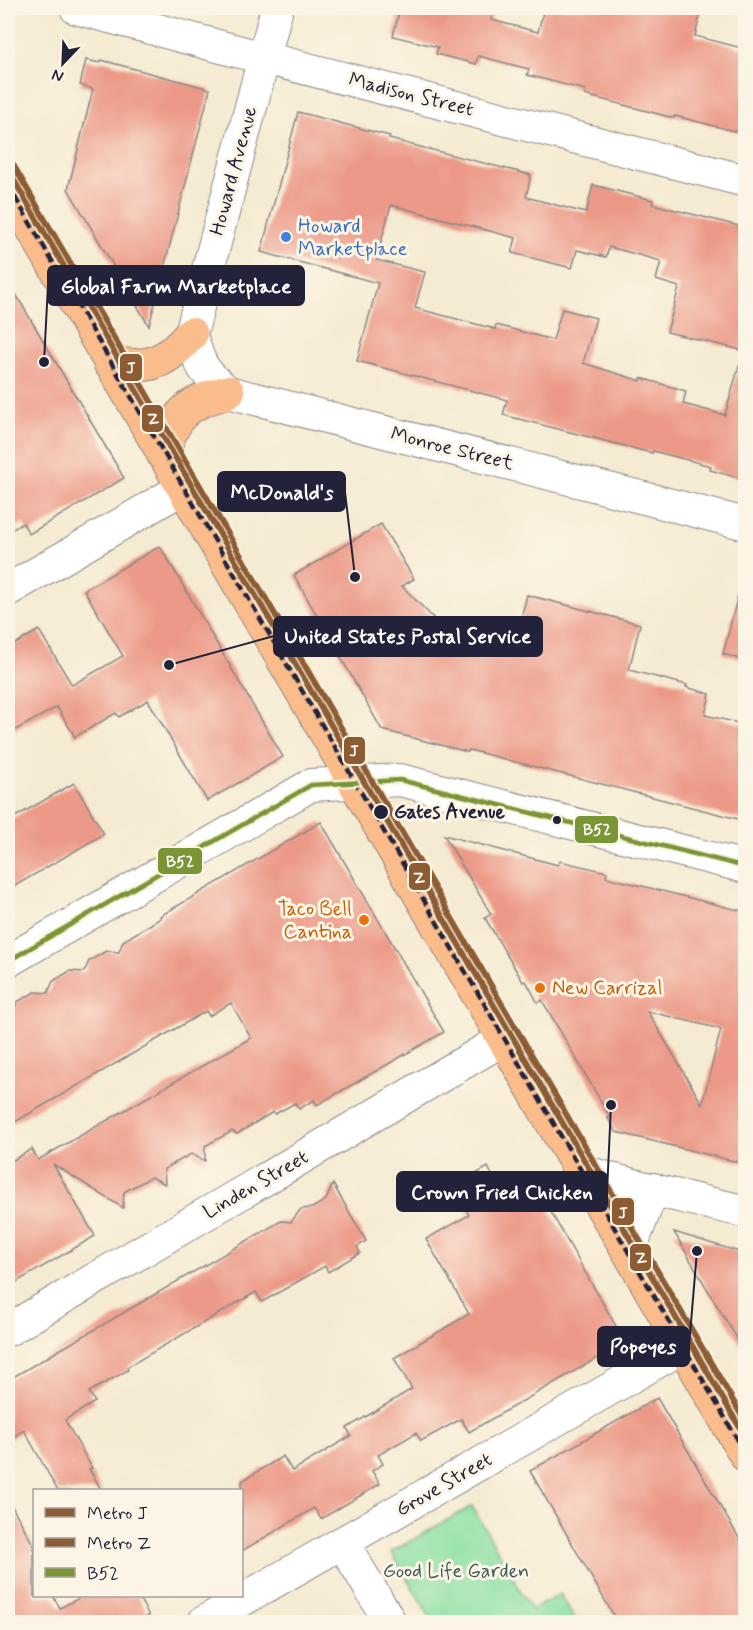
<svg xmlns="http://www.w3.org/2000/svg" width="753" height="1630" viewBox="0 0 753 1630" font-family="Mynerve,sans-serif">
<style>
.green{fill:#89e0a3;stroke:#56816f;stroke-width:1.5}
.building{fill:#ec9a87;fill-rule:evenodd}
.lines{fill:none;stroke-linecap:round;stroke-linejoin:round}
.minor-casing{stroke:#8c8686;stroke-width:34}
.major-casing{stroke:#8c8686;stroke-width:35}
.minor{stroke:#fff;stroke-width:32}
.major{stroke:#fabc8b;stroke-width:33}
.rail{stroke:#22223b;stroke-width:4.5;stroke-dasharray:9 4.5;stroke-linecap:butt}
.bus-1-casing{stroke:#fcf5e5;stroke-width:9}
.bus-1{stroke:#799534;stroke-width:4.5}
.metro-1-casing{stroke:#fcf5e5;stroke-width:10}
.metro-2-casing{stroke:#fcf5e5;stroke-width:10}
.metro-1{stroke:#8e5c33;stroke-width:6}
.metro-2{stroke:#8e5c33;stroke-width:6}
.shop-dot{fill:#3f7fe0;stroke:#fcf5e5;stroke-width:2}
.stop-dot{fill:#22223b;stroke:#fcf5e5;stroke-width:2}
.food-dot{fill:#e8710a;stroke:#fcf5e5;stroke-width:2}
.labels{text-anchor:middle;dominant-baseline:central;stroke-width:6;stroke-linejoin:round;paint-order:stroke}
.street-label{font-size:20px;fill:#22223b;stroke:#fcf5e5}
.shop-label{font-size:20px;fill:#366cbe;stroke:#fcf5e5;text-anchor:start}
.stop-label{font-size:20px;font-weight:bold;fill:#22223b;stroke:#fcf5e5;text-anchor:start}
.food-label{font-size:20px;fill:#c56008;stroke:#fcf5e5;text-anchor:end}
.park-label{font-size:20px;fill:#415b5a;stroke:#fcf5e5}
.leader{fill:none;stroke:#22223b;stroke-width:2}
.callout-dot{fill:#22223b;stroke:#fcf5e5;stroke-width:2}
.callout{fill:#22223b;stroke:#22223b;stroke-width:2}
.callout-label{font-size:21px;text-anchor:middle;font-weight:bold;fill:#fff}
.line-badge{stroke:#fcf5e5;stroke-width:2}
.badge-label{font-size:16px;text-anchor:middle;font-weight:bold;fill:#fff}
</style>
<rect width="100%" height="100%" fill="#fcf5e5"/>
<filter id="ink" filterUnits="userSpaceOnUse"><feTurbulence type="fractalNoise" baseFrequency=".0167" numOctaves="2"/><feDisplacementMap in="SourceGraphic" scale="12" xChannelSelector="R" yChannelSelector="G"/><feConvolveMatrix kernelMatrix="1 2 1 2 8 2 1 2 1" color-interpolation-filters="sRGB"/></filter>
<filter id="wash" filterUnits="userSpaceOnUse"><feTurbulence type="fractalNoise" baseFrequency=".008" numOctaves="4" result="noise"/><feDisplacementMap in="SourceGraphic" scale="24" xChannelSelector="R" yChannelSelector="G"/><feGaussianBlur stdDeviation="1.35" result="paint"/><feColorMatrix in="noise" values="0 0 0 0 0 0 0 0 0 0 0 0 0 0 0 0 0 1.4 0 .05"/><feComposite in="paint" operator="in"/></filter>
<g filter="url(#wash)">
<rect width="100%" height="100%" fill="#f5ebd2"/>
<polygon class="green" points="472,1506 532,1610 560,1594 577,1622 433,1622 391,1552"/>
<g id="blocks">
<g class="building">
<polygon points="400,8 494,8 491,20 538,32 544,8 702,8 695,36 746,49 746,134 675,116 674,118 585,95 586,90 527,75 529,69 478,56 476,64 436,54 438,47 393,36"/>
<polygon points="86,60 100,63 101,60 210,89 149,326 68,189 93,89 80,85"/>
<polygon points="298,112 390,136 389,139 531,175 526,197 586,213 593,185 653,200 652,204 739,226 738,228 746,230 746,331 741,350 667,332 679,287 656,280 661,261 609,247 606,257 577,250 572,268 512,253 516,238 391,205 376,260 425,272 415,308 495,329 496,325 553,340 562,309 596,318 583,363 641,381 641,378 686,391 683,404 725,415 739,366 746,367 746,480 710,470 711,466 653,451 652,453 503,415 507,400 357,361 378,283 261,252"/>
<polygon points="8,281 124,478 29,534 23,523 8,532"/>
<polygon points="381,524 414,579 402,586 447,632 513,649 527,595 640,624 629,670 687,685 686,687 710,694 705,715 746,725 746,821 469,750 468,752 382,730 294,575"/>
<polygon points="160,546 283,757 207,801 148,700 119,717 116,713 75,737 57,707 14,731 8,720 8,648 39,630 72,685 123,656 84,590"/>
<polygon points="738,595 746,596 746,661 723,654"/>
<polygon points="74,783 104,834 8,890 8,821"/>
<polygon points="321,822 444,1032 317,1105 314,1100 299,1109 295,1103 275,1114 273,1112 237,1134 232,1131 205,1146 205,1161 191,1154 164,1169 165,1184 151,1177 124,1192 123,1208 53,1164 95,1236 8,1287 8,1163 32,1149 38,1160 251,1038 231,1003 209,1016 206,1011 8,1126 8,1013 15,1008 17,1002 35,992 48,993 53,981 70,971 84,972 89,961 106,951 119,952 123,941 161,918 160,916"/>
<path d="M444,835L558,865L560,861L607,872L606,877L746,912V1164L616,1132L608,1118L610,1117L542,1000L538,1003L526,981L523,982L485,918L491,914ZM647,1011L721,1029L702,1104L666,1042Z"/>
<polygon points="488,1167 503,1196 532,1179 625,1342 469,1432 461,1419 421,1441 416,1433 378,1455 383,1464 372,1471 380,1484 321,1519 314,1508 242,1551 242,1481 283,1456 292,1471 351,1436 347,1428 412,1389 394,1358 469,1314 426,1239 469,1215 454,1186"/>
<polygon points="333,1184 366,1241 357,1247 360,1253 328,1272 325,1266 262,1302 256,1292 127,1367 128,1370 89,1392 95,1402 65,1420 92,1468 89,1469 102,1491 58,1491 24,1430 8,1440 8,1380 281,1221 291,1222 301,1209 312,1208 326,1200"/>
<polygon points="674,1232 746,1254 746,1353 713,1299"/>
<polygon points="657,1398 746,1550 746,1623 618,1623 530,1471"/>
<polygon points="8,1499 34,1546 34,1596 53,1596 60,1608 83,1596 138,1596 149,1616 137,1623 8,1623"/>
</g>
</g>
</g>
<g filter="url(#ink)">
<use href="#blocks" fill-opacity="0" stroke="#8c8686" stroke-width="1.5"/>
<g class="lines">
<defs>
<g id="minor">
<polyline points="76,8 229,49 746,181"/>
<path d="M277,8L191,334C200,366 202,371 228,392L746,524"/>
<polyline points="8,590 183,488"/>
<polyline points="8,961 311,785 400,780 746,867"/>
<path d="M580,1170C634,1187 690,1198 746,1212"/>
<polyline points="629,1252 653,1189"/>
<polyline points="8,1330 504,1039"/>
<polyline points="343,1543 390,1622"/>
<polyline points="204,1622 683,1347"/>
</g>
<g id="major">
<polyline points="8,186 580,1170 629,1252 746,1455"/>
<path d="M110,363C148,370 166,363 191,334"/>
<path d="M163,454C175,412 187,403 228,392"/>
</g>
</defs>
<use href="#minor" class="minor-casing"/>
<use href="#major" class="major-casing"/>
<use href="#minor" class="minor"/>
<use href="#major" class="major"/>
<polyline class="rail" points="8,185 746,1454"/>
<defs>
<polyline id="bus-1" points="8,961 311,785 400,780 746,867"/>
</defs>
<use href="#bus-1" class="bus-1-casing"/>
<use href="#bus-1" class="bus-1"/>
<defs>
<polyline id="metro-1" points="8,156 746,1423"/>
<polyline id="metro-2" points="8,170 740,1428"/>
</defs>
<use href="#metro-1" class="metro-1-casing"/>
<use href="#metro-2" class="metro-2-casing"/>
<use href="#metro-1" class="metro-1"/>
<use href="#metro-2" class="metro-2"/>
</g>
</g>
<circle class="shop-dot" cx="286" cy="237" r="6"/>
<g class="stop-dot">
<circle cx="381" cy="812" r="8"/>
<circle cx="557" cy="820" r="5"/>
</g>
<g class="food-dot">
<circle cx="364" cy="920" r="6"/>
<circle cx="540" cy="988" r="6"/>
</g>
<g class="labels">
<g class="street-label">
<text transform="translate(411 95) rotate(14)">Madison Street</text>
<text transform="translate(234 171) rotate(-75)">Howard Avenue</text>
<text transform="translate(452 449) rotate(14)">Monroe Street</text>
<text transform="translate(256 1185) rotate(-30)">Linden Street</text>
<text transform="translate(444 1485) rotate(-30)">Grove Street</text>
</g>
<g class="shop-label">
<text x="298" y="226">Howard<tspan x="298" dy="23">Marketplace</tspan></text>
</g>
<g class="stop-label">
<text x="394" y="812">Gates Avenue</text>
</g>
<g class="food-label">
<text x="352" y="909">Taco Bell<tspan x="352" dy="23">Cantina</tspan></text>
<text x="552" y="988" text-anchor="start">New Carrizal</text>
</g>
<g class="park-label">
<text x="456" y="1571">Good Life Garden</text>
</g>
</g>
<path class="leader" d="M44 362L48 285M355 577L345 492M169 665L274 636M611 1105L607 1192M697 1251L689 1346"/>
<g class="callout-dot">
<circle cx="44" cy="362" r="6"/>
<circle cx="355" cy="577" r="6"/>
<circle cx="169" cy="665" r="6"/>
<circle cx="611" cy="1105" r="6"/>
<circle cx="697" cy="1251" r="6"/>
</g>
<g class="callout">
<rect x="48" y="266" width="256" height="39" rx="6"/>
<rect x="218" y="472" width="127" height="39" rx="6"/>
<rect x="274" y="617" width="268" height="39" rx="6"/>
<rect x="397" y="1172" width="210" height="39" rx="6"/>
<rect x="598" y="1327" width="91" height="39" rx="6"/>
</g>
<g class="callout-label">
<text x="176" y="293">Global Farm Marketplace</text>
<text x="282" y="499">McDonald's</text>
<text x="408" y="643">United States Postal Service</text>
<text x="502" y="1199">Crown Fried Chicken</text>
<text x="643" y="1353">Popeyes</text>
</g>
<g class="line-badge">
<rect x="119" y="353" width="24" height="29" rx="6" fill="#8e5c33"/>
<rect x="141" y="404" width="23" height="29" rx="6" fill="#8e5c33"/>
<rect x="343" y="736" width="23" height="29" rx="6" fill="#8e5c33"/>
<rect x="574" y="815" width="45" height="29" rx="6" fill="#799534"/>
<rect x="157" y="847" width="46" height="28" rx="6" fill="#799534"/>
<rect x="408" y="862" width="23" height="29" rx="6" fill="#8e5c33"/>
<rect x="611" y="1197" width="24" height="29" rx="6" fill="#8e5c33"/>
<rect x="629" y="1243" width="23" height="29" rx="6" fill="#8e5c33"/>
</g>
<g class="badge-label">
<text x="131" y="373">J</text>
<text x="153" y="424">Z</text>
<text x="354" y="756">J</text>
<text x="597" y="835">B52</text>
<text x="180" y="867">B52</text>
<text x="419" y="883">Z</text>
<text x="623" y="1218">J</text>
<text x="641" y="1263">Z</text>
</g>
<rect width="753" height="1630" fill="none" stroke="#fcf5e5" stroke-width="30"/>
<rect x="33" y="1489" width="210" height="108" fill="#fcf5e5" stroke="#a5a1a1" stroke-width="1.5"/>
<rect x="45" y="1508" width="30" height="9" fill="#8e5c33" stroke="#a5a1a1" stroke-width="1.5"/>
<text x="87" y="1519" font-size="18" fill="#22223b">Metro J</text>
<rect x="45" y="1538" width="30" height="9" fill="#8e5c33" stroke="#a5a1a1" stroke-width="1.5"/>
<text x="87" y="1549" font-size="18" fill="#22223b">Metro Z</text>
<rect x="45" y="1568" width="30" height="9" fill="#799534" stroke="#a5a1a1" stroke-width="1.5"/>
<text x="87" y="1579" font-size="18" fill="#22223b">B52</text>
<g transform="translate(63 63) rotate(203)" stroke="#fcf5e5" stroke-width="4.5" paint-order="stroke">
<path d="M0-4.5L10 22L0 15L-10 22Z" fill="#22223b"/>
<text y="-9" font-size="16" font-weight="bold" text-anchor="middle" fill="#22223b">N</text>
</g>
</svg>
